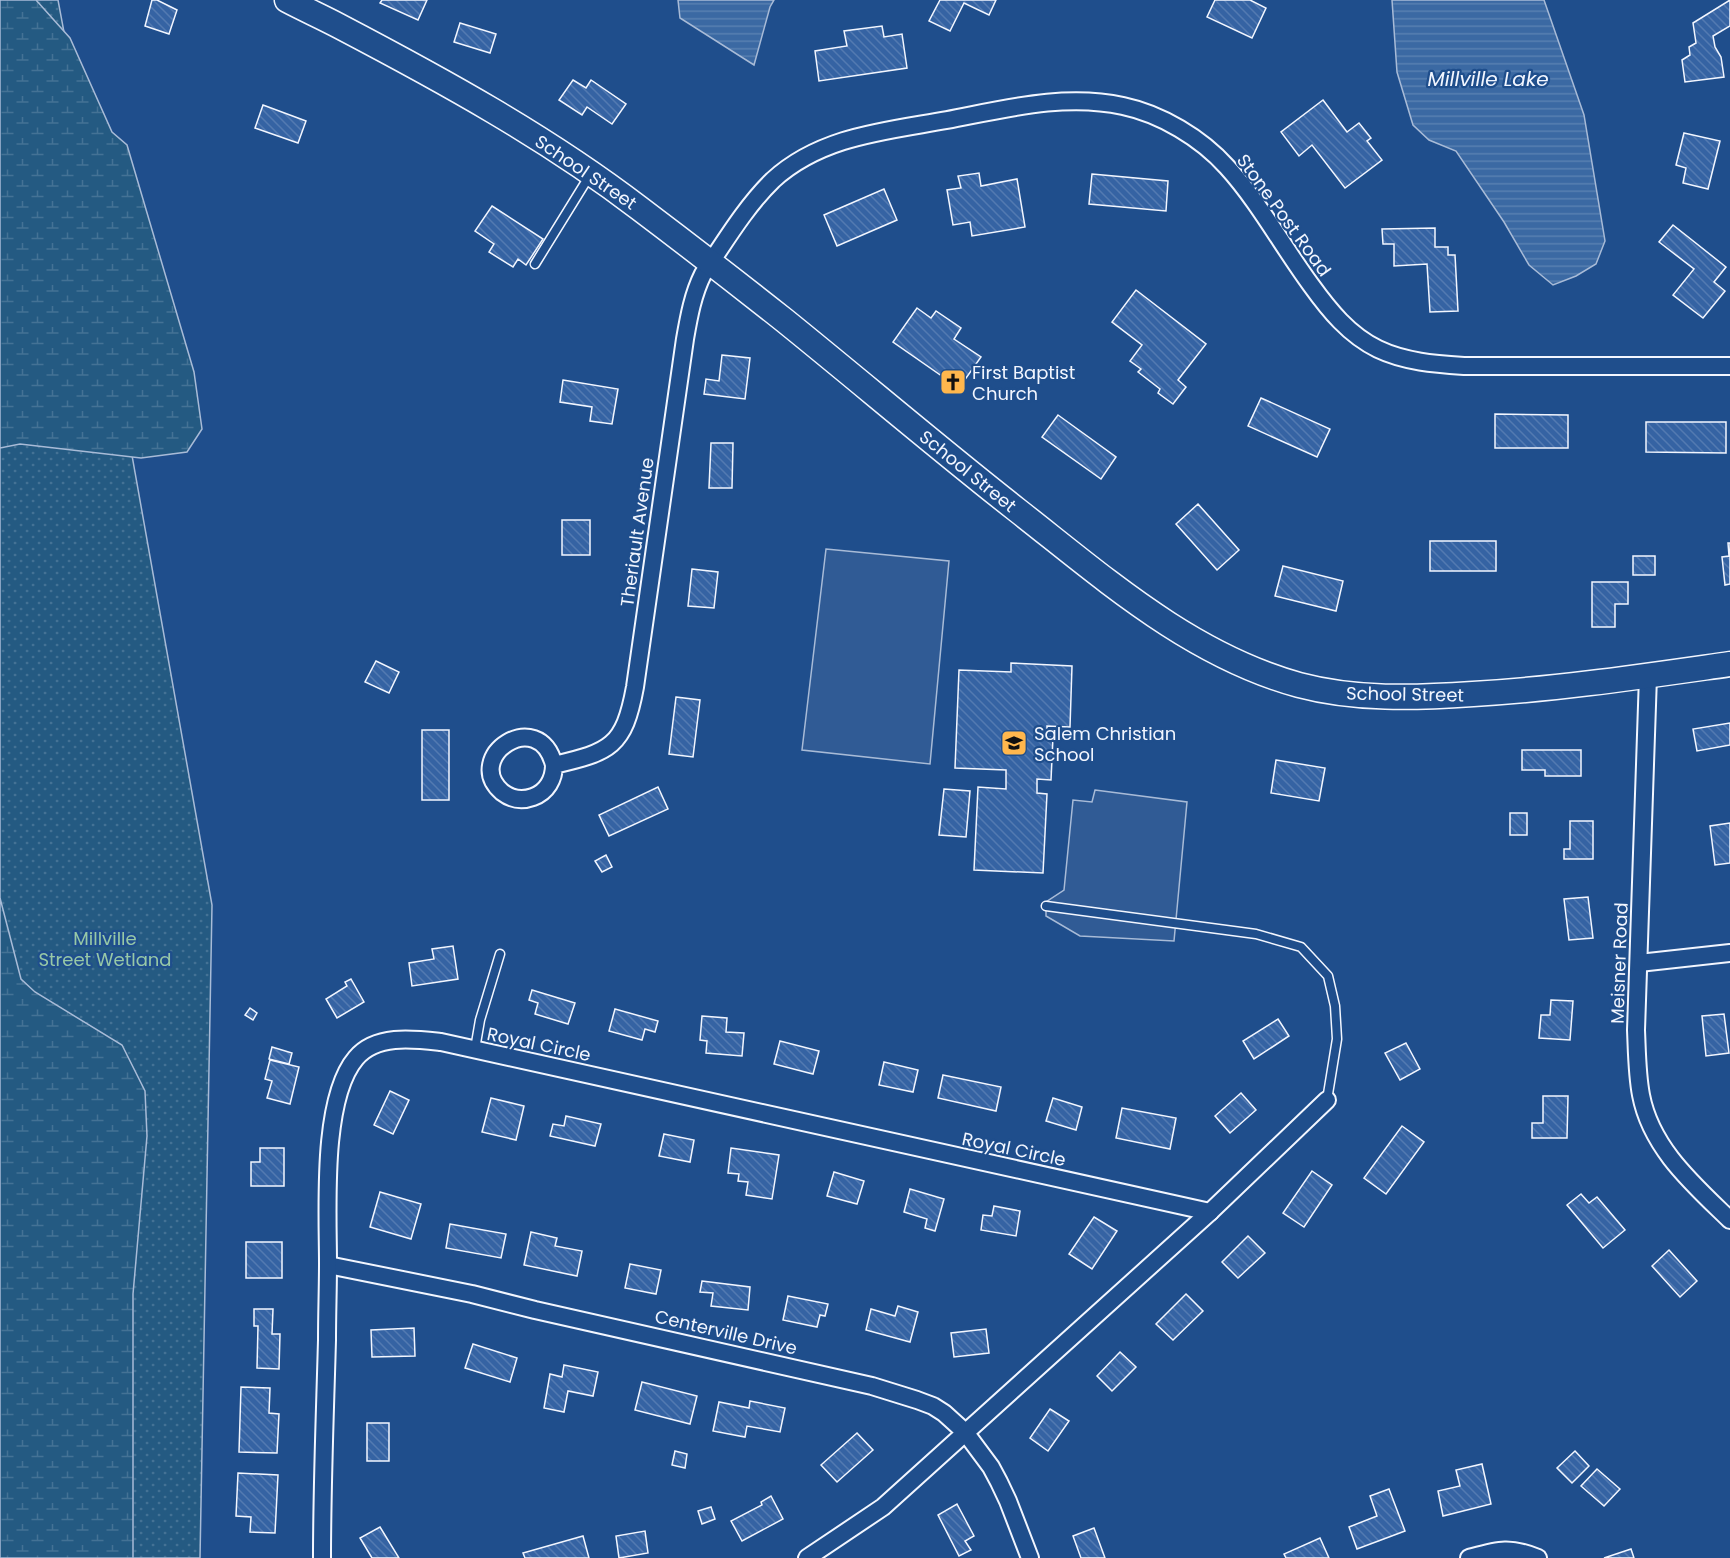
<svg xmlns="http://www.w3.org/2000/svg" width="1730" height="1558" viewBox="0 0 1730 1558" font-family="Poppins,sans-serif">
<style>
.grass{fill:url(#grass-dots);stroke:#a8bbd7;stroke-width:1.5}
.wetland{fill:url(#wetland-marsh);stroke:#a8bbd7;stroke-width:1.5}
.parking{fill:#305b95;stroke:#a8bbd7;stroke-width:1.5}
.water{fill:url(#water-rules);stroke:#a8bbd7;stroke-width:1.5}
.building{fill:url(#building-back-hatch);stroke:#f2f6ff;stroke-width:1.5}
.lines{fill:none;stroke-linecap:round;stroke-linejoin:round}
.lane-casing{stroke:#f2f6ff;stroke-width:11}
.street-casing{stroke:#f2f6ff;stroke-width:20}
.secondary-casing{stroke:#f2f6ff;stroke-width:27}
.lane{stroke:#1f4e8c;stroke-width:8}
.street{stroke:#1f4e8c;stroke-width:16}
.secondary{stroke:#1f4e8c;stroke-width:24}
.labels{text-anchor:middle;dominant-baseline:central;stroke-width:4.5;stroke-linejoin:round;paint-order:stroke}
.street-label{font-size:18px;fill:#f2f6ff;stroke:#1f4e8c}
.poi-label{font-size:18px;fill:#f2f6ff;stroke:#1f4e8c;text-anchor:start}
.park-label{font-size:18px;fill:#97c8a6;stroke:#1f4e8c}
.water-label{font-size:20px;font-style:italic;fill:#f2f6ff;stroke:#1f4e8c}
</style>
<defs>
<pattern id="grass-dots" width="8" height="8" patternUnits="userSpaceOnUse" patternTransform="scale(1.5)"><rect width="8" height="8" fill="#245a82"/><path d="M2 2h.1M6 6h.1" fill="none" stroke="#447295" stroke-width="1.8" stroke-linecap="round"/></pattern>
<pattern id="wetland-marsh" width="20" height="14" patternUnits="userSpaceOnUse" patternTransform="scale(1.5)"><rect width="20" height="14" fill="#245a82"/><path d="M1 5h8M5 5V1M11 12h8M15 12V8" fill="none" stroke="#447295"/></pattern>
<pattern id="water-rules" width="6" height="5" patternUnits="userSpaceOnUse" patternTransform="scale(1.5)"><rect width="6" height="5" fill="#3b69a3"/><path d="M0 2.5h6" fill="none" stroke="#587fb1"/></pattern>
<pattern id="building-back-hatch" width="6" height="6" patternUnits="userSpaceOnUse" patternTransform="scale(1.5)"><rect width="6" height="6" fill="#3563a3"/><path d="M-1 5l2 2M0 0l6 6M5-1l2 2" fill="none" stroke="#537ab1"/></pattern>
</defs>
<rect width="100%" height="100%" fill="#1f4e8c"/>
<polygon class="grass" points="0,0 58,0 64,32 91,225 212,905 200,1558 0,1558"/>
<g class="wetland">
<polygon points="0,0 36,0 70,38 112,132 127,145 194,372 202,429 187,452 141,458 20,444 0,448"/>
<polygon points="0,898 21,979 35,992 122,1045 145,1091 147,1136 133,1294 133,1558 0,1558"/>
</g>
<g class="parking">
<polygon points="826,549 949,561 930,764 802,750"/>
<polygon points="1095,790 1187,802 1174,941 1080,936 1046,916 1046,902 1064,890 1073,800 1092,802"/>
</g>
<g class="water">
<polygon points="678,0 774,0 770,7 754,65 680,18"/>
<polygon points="1392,0 1544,0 1584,115 1605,241 1596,264 1576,276 1553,285 1529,265 1504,222 1456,151 1429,140 1413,125 1397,72"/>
</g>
<g class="building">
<polygon points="152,0 157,0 177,10 169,34 145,26"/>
<polygon points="382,0 427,0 418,20 380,3"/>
<polygon points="940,0 996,0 989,15 964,3 950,31 929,21"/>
<polygon points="1215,0 1250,0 1266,8 1252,38 1207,17"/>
<polygon points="1730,0 1730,26 1713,36 1715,47 1721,57 1724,77 1685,82 1682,60 1690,55 1689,47 1696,43 1693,23"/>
<polygon points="460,23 496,34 490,53 454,42"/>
<polygon points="882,26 884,37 902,34 907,68 819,81 815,51 847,46 844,31"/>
<polygon points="573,80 586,88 591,80 626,104 612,124 587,107 582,115 559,100"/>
<polygon points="1323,100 1347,132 1359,123 1371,138 1367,141 1382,160 1345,188 1312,145 1299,156 1281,132"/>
<polygon points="263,105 306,121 298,143 255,128"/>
<polygon points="1684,133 1720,141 1708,189 1683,183 1686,168 1676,165"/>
<polygon points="979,173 981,186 1017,179 1025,227 972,236 970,222 953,225 947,190 961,188 958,176"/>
<polygon points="1092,174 1168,181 1166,211 1089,204"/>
<polygon points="884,189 897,220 837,246 824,215"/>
<polygon points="492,206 543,239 526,265 518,259 513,267 489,252 494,244 475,231"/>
<polygon points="1673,225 1726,267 1714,282 1725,291 1703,318 1673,295 1694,269 1659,242"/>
<polygon points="1435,228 1435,247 1448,247 1448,255 1455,255 1458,311 1430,312 1427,264 1394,266 1394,244 1383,244 1382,229"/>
<polygon points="1136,290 1206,344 1178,380 1186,387 1173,404 1158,393 1160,389 1138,372 1141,369 1130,361 1142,345 1112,322"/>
<polygon points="917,308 931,318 936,311 961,328 954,339 981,357 959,388 893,342"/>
<polygon points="722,355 750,358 745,399 704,394 706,379 719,381"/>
<polygon points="563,380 618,389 612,424 590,421 592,407 560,402"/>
<polygon points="1261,398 1330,429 1317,457 1248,426"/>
<polygon points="1495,414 1568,415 1568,448 1495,448"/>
<polygon points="1058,415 1116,457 1101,479 1042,437"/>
<polygon points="1646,422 1726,422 1726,453 1646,452"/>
<polygon points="711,443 733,443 732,488 709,488"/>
<polygon points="1198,504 1239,550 1217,570 1176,524"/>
<rect x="562" y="520" width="28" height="35"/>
<rect x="1430" y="541" width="66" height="30"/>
<polygon points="1728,543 1730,543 1730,584 1725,585 1722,557 1729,556"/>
<rect x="1633" y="556" width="22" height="19"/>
<polygon points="1283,566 1343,581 1336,611 1275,596"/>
<polygon points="692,569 718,572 714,608 688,606"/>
<polygon points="1592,582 1628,582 1628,604 1615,604 1615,627 1592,627"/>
<polygon points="376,661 399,672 389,693 365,682"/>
<polygon points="1011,663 1072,666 1070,727 1047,726 1047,737 1053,737 1051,780 1037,779 1037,793 1047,794 1043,873 974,870 978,787 1006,789 1006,770 955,768 959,670 1011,672"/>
<polygon points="676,697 700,700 693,757 669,754"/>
<polygon points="1730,723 1730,745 1697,751 1693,729"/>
<rect x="422" y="730" width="27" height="70"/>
<polygon points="1522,750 1581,750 1581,776 1545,776 1545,770 1522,770"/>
<polygon points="1276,760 1325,768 1319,801 1271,793"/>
<polygon points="658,787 668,809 609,836 599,815"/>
<polygon points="944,789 970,791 966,837 939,835"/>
<rect x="1510" y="813" width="17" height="22"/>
<polygon points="1570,821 1593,821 1593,859 1564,859 1564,849 1570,849"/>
<polygon points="1730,823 1730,863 1715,865 1710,826"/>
<polygon points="606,855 612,867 602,872 595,861"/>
<polygon points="1588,897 1593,938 1569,940 1564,899"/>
<polygon points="453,946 458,979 412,986 409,963 434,959 432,949"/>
<polygon points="351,979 364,1002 337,1018 326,999 347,986 345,982"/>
<polygon points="532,990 575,1003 568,1024 535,1014 538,1003 529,1000"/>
<polygon points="1551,1000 1573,1001 1570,1040 1539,1038 1541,1015 1550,1015"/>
<polygon points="250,1008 257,1013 253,1020 245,1015"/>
<polygon points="615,1009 658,1021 655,1032 645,1029 642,1040 609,1031"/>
<polygon points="1724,1014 1729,1053 1706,1056 1702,1016"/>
<polygon points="702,1016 727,1018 726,1032 744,1033 742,1056 706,1053 707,1041 700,1040"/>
<polygon points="1278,1019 1289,1036 1254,1059 1243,1041"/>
<polygon points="780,1041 819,1051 813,1074 774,1064"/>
<polygon points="1406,1043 1420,1069 1400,1080 1385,1053"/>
<polygon points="272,1047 292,1053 289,1064 269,1059"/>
<polygon points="270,1060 299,1067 290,1104 267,1098 272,1081 265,1079"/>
<polygon points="884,1062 918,1070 913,1092 879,1085"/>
<polygon points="943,1075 1001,1087 996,1111 938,1098"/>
<polygon points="390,1091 409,1100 393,1134 374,1125"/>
<polygon points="1241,1093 1256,1110 1230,1133 1215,1116"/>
<polygon points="1543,1096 1568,1096 1567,1138 1532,1138 1532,1123 1543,1123"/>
<polygon points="491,1098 524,1106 516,1140 482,1132"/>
<polygon points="1053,1098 1082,1107 1076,1130 1046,1121"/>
<polygon points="1122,1108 1176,1118 1170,1149 1116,1138"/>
<polygon points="566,1116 601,1124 595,1146 550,1136 553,1124 564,1126"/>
<polygon points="1402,1126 1424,1142 1386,1194 1364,1178"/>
<polygon points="664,1134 694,1140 690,1162 659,1156"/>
<polygon points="260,1148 284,1148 284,1186 251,1186 251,1162 260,1162"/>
<polygon points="731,1148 779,1155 772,1199 746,1195 748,1182 738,1181 739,1174 728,1173"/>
<polygon points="1312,1171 1332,1185 1304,1227 1283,1213"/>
<polygon points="834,1172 864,1181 857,1204 827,1196"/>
<polygon points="910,1189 944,1199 935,1231 925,1228 927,1219 904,1212"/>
<polygon points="380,1192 421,1204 411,1239 370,1227"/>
<polygon points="1581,1194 1589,1203 1597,1197 1625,1230 1603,1248 1567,1205"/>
<polygon points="994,1206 1020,1211 1016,1236 981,1230 983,1215 992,1216"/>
<polygon points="1094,1217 1117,1231 1092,1269 1069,1254"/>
<polygon points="450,1224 506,1234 501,1258 446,1248"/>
<polygon points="531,1232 557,1238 555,1246 582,1251 577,1276 524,1265"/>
<polygon points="1248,1236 1265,1253 1238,1278 1222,1262"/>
<rect x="246" y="1242" width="36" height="36"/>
<polygon points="1669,1250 1697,1281 1680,1297 1652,1266"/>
<polygon points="630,1264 661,1270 656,1294 625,1288"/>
<polygon points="702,1281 750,1287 748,1310 711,1306 713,1293 700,1292"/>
<polygon points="1186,1294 1203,1311 1173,1340 1156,1324"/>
<polygon points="788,1296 828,1304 825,1316 820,1315 817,1327 783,1320"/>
<polygon points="898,1306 918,1312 910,1342 866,1330 871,1309 895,1316"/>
<polygon points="254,1309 273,1309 272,1334 280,1334 279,1369 257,1368 258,1326 254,1326"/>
<polygon points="414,1328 415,1356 372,1357 371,1330"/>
<polygon points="986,1329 989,1353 954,1357 951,1333"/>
<polygon points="473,1344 517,1358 510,1382 465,1368"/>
<polygon points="1120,1352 1136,1367 1112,1391 1097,1376"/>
<polygon points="564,1365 598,1372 593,1396 568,1391 564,1412 544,1408 550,1374 562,1377"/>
<polygon points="642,1382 697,1396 690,1424 635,1410"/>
<polygon points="241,1387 270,1388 269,1413 279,1414 277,1453 239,1452"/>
<polygon points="750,1401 785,1408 780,1432 747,1426 745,1437 713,1431 719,1402 749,1408"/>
<polygon points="1050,1409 1069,1421 1048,1451 1030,1438"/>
<rect x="367" y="1423" width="22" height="38"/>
<polygon points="857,1433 873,1450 837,1482 821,1465"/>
<polygon points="675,1451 687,1454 685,1468 672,1465"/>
<polygon points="1575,1451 1589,1466 1572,1483 1557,1468"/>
<polygon points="1482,1464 1491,1504 1443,1516 1438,1491 1460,1486 1456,1470"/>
<polygon points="1597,1469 1620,1489 1604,1506 1581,1486"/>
<polygon points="238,1473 278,1475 275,1533 250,1532 251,1517 236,1516"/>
<polygon points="1389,1489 1405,1531 1357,1549 1349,1527 1377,1516 1370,1496"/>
<polygon points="771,1496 783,1519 742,1541 731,1521 762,1505 761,1502"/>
<polygon points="957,1504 974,1536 965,1541 971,1550 959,1556 938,1515"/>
<polygon points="711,1507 715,1519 702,1524 698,1511"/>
<polygon points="380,1527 399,1558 372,1558 360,1538"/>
<polygon points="1094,1528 1105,1558 1081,1558 1073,1536"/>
<polygon points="645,1531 648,1553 619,1558 616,1536"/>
<polygon points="583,1536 589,1558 525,1558 523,1553"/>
<polygon points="1320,1538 1329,1558 1286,1558 1284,1554"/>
<polygon points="1631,1549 1634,1558 1604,1558"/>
</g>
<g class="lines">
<defs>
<g id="lane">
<polyline points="535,264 590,175"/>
<polyline points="1046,906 1256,934 1301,947 1328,976 1335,1006 1337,1039 1327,1100"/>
<polyline points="475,1049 480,1020 500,954"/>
</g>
<g id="street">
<path d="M1648,676L1636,1030C1637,1052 1637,1074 1641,1095C1651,1148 1693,1184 1730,1220"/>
<path d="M554,765C554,779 547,792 533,797C522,801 511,799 502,792C462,757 539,705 554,765C610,752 624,747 635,687L685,339C689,316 693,294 703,274C724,243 746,206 773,180C821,136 886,131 947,120C1005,109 1065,93 1123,106C1161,114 1201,138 1227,167C1258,201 1283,247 1311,285C1329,310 1349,335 1378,349C1405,362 1436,364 1465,366H1730"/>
<polyline points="1639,963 1730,953"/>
<polyline points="328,1265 472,1294 535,1310 872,1386 917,1400 933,1406 944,1413 965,1432 991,1467 999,1482 1008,1501 1030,1558"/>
<path d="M322,1558C322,1485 325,1413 327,1340C327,1314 328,1288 328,1263C328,1211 321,1099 356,1058C376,1034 414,1039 441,1042L1210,1212"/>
<polyline points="807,1558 883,1507 1210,1212 1327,1100"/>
<path d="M1469,1558C1498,1550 1509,1546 1538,1558"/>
</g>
<path id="secondary" d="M287,0C304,9 322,17 339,26C442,80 546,137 639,208C688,245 736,282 784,320C862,383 938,448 1017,510C1104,578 1190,655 1299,685C1355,700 1415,698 1473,694C1559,689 1645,676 1730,664"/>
</defs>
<use href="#lane" class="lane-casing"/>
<use href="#street" class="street-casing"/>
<use href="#secondary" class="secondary-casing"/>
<use href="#lane" class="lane"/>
<use href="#street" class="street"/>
<use href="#secondary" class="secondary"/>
</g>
<defs>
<symbol id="church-square" viewBox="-11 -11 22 22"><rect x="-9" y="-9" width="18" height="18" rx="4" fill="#ffb74d" stroke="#1f4e8c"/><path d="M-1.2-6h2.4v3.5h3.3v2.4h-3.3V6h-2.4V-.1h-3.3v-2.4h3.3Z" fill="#111"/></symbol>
<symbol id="school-square" viewBox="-11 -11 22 22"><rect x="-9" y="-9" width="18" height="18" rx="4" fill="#ffb74d" stroke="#1f4e8c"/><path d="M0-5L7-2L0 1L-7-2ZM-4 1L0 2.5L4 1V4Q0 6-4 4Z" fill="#111"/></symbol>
</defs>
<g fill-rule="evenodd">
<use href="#church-square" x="938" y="367" width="30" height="30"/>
<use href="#school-square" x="999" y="728" width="30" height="30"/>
</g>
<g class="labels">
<g class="street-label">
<text transform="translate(586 172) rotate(34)">School Street</text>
<text transform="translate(1284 215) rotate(54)">Stone Post Road</text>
<text transform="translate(968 471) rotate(39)">School Street</text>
<text transform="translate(637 532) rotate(-82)">Theriault Avenue</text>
<text transform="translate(1405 694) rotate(1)">School Street</text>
<text transform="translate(1619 963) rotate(-88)">Meisner Road</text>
<text transform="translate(539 1044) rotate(12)">Royal Circle</text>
<text transform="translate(1014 1149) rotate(12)">Royal Circle</text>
<text transform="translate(726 1332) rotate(13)">Centerville Drive</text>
</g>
<g class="poi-label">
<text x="972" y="372">First Baptist<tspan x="972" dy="21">Church</tspan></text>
<text x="1034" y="733">Salem Christian<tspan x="1034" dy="21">School</tspan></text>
</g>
<g class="park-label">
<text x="105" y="938">Millville<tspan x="105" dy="21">Street Wetland</tspan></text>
</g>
<g class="water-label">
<text x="1488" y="79">Millville Lake</text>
</g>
</g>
</svg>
